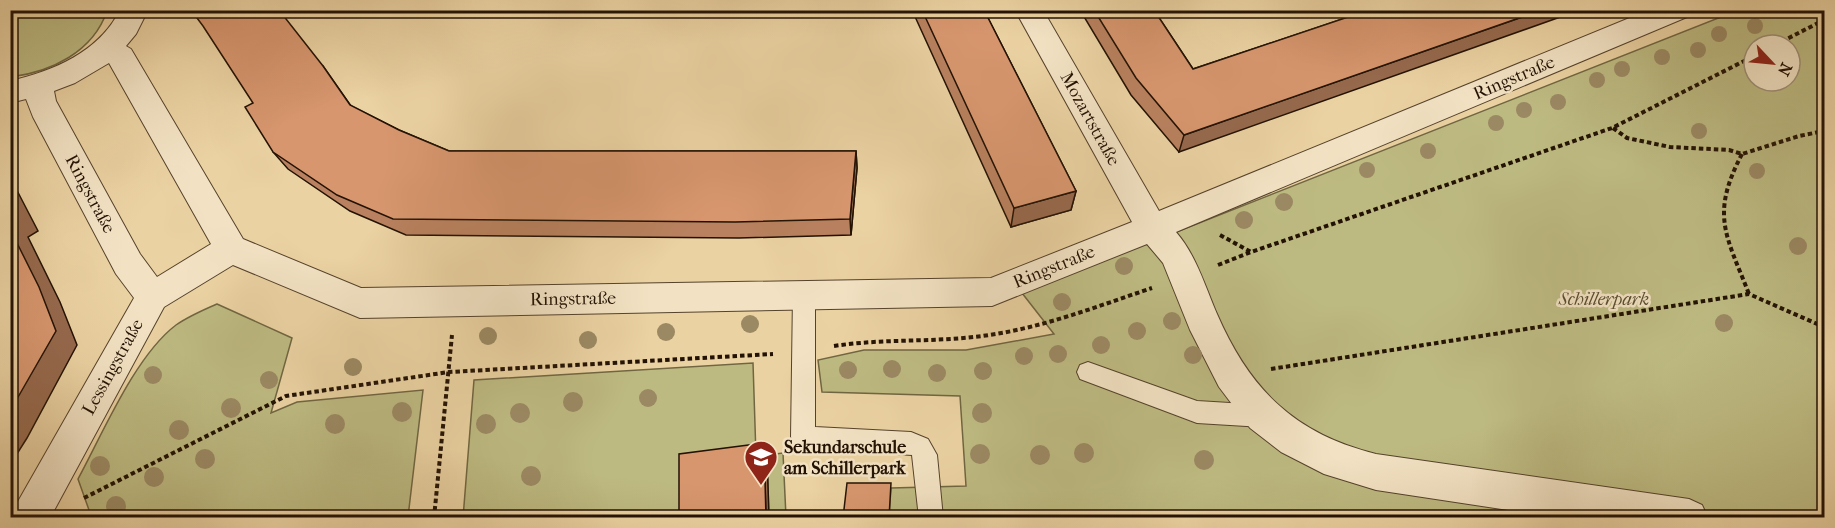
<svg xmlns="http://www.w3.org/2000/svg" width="1835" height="528" viewBox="0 0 1835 528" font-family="'IM FELL French Canon',serif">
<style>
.green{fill:#bdba81;stroke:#706642;stroke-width:1.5;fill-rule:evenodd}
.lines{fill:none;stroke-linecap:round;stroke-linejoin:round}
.service-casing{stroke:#55422c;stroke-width:2}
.minor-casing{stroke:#55422c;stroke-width:2}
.path{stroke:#231204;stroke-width:4;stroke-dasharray:4.5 3;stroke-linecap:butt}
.service{fill:#f2e2c3;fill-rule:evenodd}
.minor{fill:#f2e2c3;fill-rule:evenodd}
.tree{fill:#9b8963}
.wall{fill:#b9815f;stroke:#231204;stroke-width:1.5}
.shaded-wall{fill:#96694d;stroke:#231204;stroke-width:1.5}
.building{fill:#d7966e;stroke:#231204;stroke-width:1.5}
.labels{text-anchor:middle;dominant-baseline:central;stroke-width:5;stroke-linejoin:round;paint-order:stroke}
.street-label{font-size:18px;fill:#231204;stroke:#f2e2c3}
.park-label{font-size:18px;font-style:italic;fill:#594d30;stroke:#f2e2c3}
.poi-label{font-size:18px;font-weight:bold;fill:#231204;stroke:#f2e2c3;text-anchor:start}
</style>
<rect width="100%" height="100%" fill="#ebd2a2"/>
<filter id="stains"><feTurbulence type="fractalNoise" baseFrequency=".00333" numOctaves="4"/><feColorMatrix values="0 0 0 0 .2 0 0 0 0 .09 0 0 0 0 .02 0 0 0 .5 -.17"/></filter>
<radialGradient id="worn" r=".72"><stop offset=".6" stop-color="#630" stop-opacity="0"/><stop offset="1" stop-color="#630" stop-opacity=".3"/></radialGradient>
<g class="green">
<path d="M10,11L11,10L107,11C93,52 51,72 11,77Z"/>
<path d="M1736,11H1824V517H889L891,488L966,486L960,396L822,392L818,360L864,350H966L1054,334L1022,293ZM1754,45H1790V81H1754Z"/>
<path d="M217,304L292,338L271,413L297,402L423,390L408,517H86L89,510L78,479C103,433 135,356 176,325C189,316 203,310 217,304Z"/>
<polygon points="753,363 756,456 685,517 463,518 474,380"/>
<polygon points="783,453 786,517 769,517 767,455"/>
</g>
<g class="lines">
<defs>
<g id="service">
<polygon points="804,285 812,287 815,294 815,427 911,432 928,439 937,455 943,518 919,518 912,455 803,448 795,445 791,437 793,294 796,287"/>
<polygon points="1088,362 1197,401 1263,405 1271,408 1274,416 1271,424 1263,427 1197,423 1080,379 1077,372 1080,365"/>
</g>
<path id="minor" d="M120,10H148L136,34L126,46L131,49L243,239L361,288L991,278L1132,222L1015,10H1043L1159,211L1649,10H1691L1687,17L1176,232C1196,255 1205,286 1217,314C1250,390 1295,434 1376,454L1689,499L1702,505L1708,518H1561L1376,490L1324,474L1281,452L1250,428L1219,387L1190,330L1163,263L1147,244L992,306L360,318L233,265L164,307L50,518H10L16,505L134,298L116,274L33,117L26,99L10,103V81C54,71 99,52 120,10ZM109,63L211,244L157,277L140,254L56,101L54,91L75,83Z"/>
</defs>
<use href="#service" class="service-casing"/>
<use href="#minor" class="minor-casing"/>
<g class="path">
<polyline points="1775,45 1824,20"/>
<polyline points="1613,128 1627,138 1670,147 1729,150 1742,154 1799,136 1824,131"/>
<path d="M1742,154C1710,215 1726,235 1749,294"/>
<polyline points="1220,235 1251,252 1612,128 1754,56"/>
<polyline points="1218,265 1251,252"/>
<path d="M834,346C886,338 938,343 989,335C1045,327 1098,306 1152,288"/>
<polyline points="1271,369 1749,294 1824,327"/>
<polyline points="84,498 286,396 449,372 773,354"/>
<polyline points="434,518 452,335"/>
</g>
<use href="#service" class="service"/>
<use href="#minor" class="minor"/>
</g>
<g class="tree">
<circle cx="1755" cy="26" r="8"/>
<circle cx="1719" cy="34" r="8"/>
<circle cx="1698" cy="50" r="8"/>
<circle cx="1662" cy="57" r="8"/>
<circle cx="1622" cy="69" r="8"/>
<circle cx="1597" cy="80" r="8"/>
<circle cx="1558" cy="102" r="8"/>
<circle cx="1524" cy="110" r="8"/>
<circle cx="1496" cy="123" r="8"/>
<circle cx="1699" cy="131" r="8"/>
<circle cx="1428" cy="151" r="8"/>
<circle cx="1367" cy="170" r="8"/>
<circle cx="1757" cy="171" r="8"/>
<circle cx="1284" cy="202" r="9"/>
<circle cx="1244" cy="220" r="9"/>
<circle cx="1798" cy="246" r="9"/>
<circle cx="1124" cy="266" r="9"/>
<circle cx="1062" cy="302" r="9"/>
<circle cx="1172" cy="321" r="9"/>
<circle cx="1724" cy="323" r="9"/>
<circle cx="750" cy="324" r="9"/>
<circle cx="1137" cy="331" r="9"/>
<circle cx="666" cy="332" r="9"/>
<circle cx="488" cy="336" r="9"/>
<circle cx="588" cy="340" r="9"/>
<circle cx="1101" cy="345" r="9"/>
<circle cx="1058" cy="354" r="9"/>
<circle cx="1193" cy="355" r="9"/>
<circle cx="1024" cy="356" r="9"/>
<circle cx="353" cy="367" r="9"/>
<circle cx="892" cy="369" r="9"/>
<circle cx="848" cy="370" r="9"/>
<circle cx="983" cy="371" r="9"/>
<circle cx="937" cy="373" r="9"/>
<circle cx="153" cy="375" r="9"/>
<circle cx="269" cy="380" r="9"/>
<circle cx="648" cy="398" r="9"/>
<circle cx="573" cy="402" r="10"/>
<circle cx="231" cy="408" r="10"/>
<circle cx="402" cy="412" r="10"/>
<circle cx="520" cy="413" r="10"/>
<circle cx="982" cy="413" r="10"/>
<circle cx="335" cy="424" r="10"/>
<circle cx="486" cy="424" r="10"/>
<circle cx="179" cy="430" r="10"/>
<circle cx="1084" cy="453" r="10"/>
<circle cx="980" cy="454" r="10"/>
<circle cx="1040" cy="455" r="10"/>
<circle cx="205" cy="459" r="10"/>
<circle cx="1204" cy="460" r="10"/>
<circle cx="100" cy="466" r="10"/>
<circle cx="531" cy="476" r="10"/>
<circle cx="154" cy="477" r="10"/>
<circle cx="116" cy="506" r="10"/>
</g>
<g class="wall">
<polygon points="912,10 984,10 1076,191 1071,210 1011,227"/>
<polygon points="1080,10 1154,10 1193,69 1369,10 1179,152 1131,95"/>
<polygon points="323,66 351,106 399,130 449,151 856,151 857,168 851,235 739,238 406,235 350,211 288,169 273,152"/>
</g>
<g class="shaded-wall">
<polygon points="1542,10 1580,10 1179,152 1184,135"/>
<polygon points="856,151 857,168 851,235 850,219"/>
<polygon points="10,177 38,231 28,237 60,302 77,345 27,438 10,465"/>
<polygon points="1076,191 1071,210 1011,227 1014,208"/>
<polygon points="764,443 767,455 769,518 766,518"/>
</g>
<g class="building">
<polygon points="191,10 279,10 323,66 350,105 399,130 449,151 856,151 850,219 735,222 393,219 337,195 273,152 245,107 253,103 203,26"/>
<polygon points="922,10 984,10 1076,191 1014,208"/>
<polygon points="1094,10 1154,10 1193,69 1369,10 1542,10 1184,135 1136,78"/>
<polygon points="10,202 17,215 10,219"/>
<polygon points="10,229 39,287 56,331 10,411"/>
<polygon points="764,443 766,518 679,518 679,454"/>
<polygon points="847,483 891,483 889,518 843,518"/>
</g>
<defs>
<symbol id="school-pin" viewBox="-11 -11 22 30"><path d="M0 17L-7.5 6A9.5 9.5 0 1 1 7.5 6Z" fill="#8f2418" stroke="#f2e2c3"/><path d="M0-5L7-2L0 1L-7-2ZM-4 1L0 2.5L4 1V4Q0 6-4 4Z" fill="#fff"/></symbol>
</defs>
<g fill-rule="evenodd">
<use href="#school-pin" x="742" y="438" width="38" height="52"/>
</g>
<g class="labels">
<g class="street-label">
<text transform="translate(1514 78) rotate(-23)">Ringstraße</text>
<text transform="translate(1090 119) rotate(61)">Mozartstraße</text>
<text transform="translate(90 194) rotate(62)">Ringstraße</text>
<text transform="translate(1054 267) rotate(-22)">Ringstraße</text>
<text transform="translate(573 299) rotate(-1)">Ringstraße</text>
<text transform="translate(113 367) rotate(-61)">Lessingstraße</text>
</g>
<g class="park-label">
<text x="1604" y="299">Schillerpark</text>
</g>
<g class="poi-label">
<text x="784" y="447">Sekundarschule<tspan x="784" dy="21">am Schillerpark</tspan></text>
</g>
</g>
<rect width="1835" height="528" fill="none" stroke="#ebd2a2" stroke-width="36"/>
<rect x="12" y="12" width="1811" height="504" fill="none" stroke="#231204" stroke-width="3"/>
<rect x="18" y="18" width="1799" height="492" fill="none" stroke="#231204" stroke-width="1.5"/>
<g transform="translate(1772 63) rotate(116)"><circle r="28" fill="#f2e2c3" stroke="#9f8f77" stroke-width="1.5"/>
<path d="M0-4.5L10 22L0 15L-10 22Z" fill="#8f2418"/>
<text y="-9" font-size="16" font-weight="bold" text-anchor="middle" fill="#231204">N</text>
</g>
<rect width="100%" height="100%" filter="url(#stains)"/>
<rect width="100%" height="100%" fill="url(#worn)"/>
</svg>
